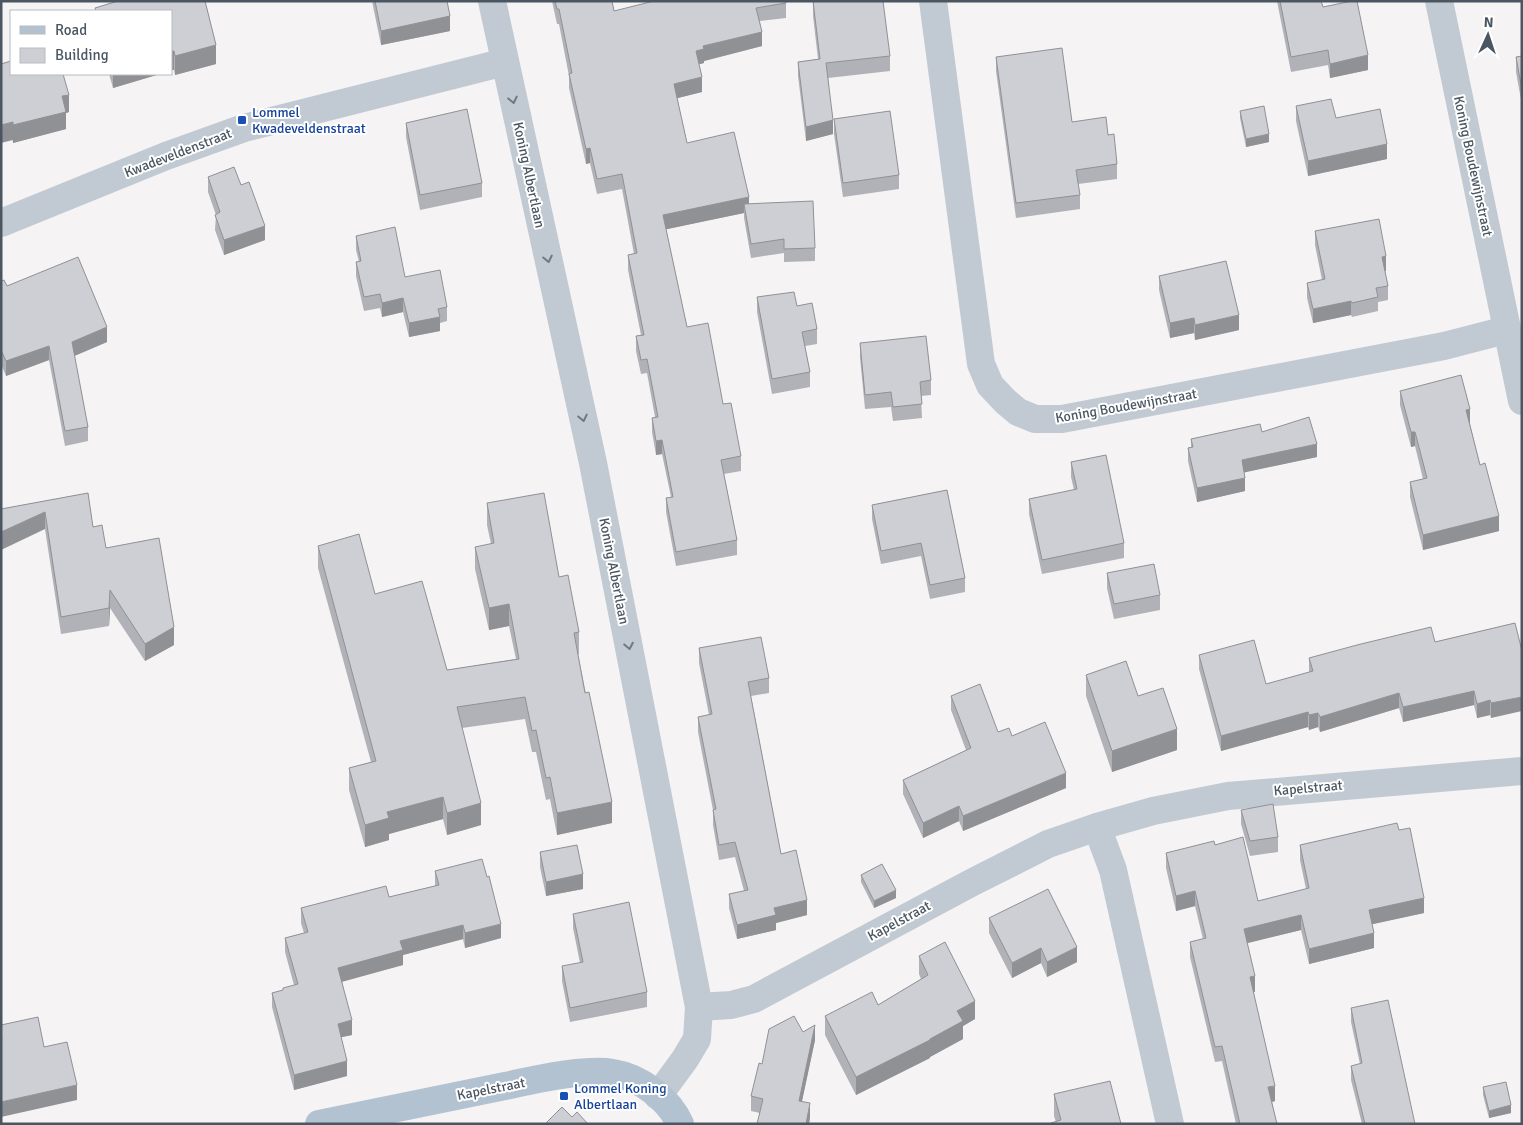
<svg xmlns="http://www.w3.org/2000/svg" width="1523" height="1125" viewBox="0 0 1523 1125" font-family="Signika,sans-serif">
<style>
.lines{fill:none;stroke-linecap:round;stroke-linejoin:round}
.minor{stroke:#c1cad2;stroke-width:28}
.major{stroke:#b3c2d1;stroke-width:28}
.wall{fill:#b0b2b7}
.shaded-wall{fill:#909195}
.building{fill:#cdcfd5;stroke:#909195}
.oneway{stroke:#6e7983}
.transit-dot{fill:#1a4fb4;stroke:#fff;stroke-width:2}
.labels{text-anchor:middle;dominant-baseline:central;stroke-width:4;stroke-linejoin:round;paint-order:stroke}
.transit-label{font-size:14px;fill:#164399;stroke:#fff;text-anchor:start}
.street-label{font-size:14px;fill:#4a5661;stroke:#fff}
</style>
<rect width="100%" height="100%" fill="#f5f3f3"/>
<g class="lines">
<g class="minor">
<polyline points="492,1 593,463 699,1007 697,1039 685,1059 658,1096"/>
<polyline points="933,1 981,364 990,385 1005,401 1018,412 1035,419 1062,419 1444,346 1506,330"/>
<polyline points="1439,1 1522,401"/>
<polyline points="1,223 166,156 244,128 505,62"/>
<polyline points="1097,827 1113,870 1170,1124"/>
<polyline points="699,1007 731,1005 754,999 971,883 1048,844 1097,827 1153,811 1228,796 1522,771"/>
</g>
<path class="major" d="M319,1124C381,1111 443,1099 505,1086C534,1080 585,1068 613,1073C640,1077 669,1099 680,1124"/>
</g>
<g class="wall">
<polygon points="118,1 205,1 216,45 216,64 175,75 174,70 171,70 171,11 95,11 95,8"/>
<polygon points="372,1 447,1 450,31 381,45"/>
<polygon points="552,1 612,1 614,11 786,1 786,18 760,21 762,46 704,61 704,63 699,64 702,92 677,98 687,143 749,204 815,248 815,261 784,262 784,253 751,258 744,218 744,213 666,229 687,327 723,404 741,456 741,471 724,474 737,540 737,555 676,566 666,512 666,498 671,497 662,454 656,455 652,432 652,418 655,417 647,373 641,374 636,351 636,336 641,335 628,270 628,255 634,254 622,189 597,194 590,163 586,164 569,88 569,76 559,24 557,24"/>
<polygon points="813,1 890,56 890,71 828,78 833,134 806,141 798,76 798,62 818,59 813,16"/>
<polygon points="1277,1 1321,1 1323,7 1368,70 1330,78 1328,65 1291,72"/>
<polygon points="1522,56 1522,105 1516,72 1516,57"/>
<polygon points="996,57 1072,122 1108,135 1117,164 1117,179 1078,184 1080,195 1080,209 1016,218 996,71"/>
<polygon points="1,64 69,112 66,113 66,129 13,143"/>
<polygon points="109,74 160,74 113,88"/>
<polygon points="1296,106 1336,118 1387,159 1308,176 1296,121"/>
<polygon points="1240,111 1269,142 1246,147 1240,118"/>
<polygon points="834,119 899,175 899,189 843,197 834,134"/>
<polygon points="406,123 482,183 482,197 420,210 406,137"/>
<polygon points="208,177 241,185 265,240 224,255 215,230 216,215 208,192"/>
<polygon points="1315,231 1386,271 1385,271 1388,286 1388,300 1378,302 1378,311 1352,317 1351,315 1313,323 1307,298 1307,283 1322,280 1315,245"/>
<polygon points="356,236 405,277 447,307 447,321 440,323 440,331 409,337 403,312 382,317 380,308 364,311 356,276 356,262 359,262 356,250"/>
<polygon points="1159,276 1239,330 1195,340 1194,333 1170,338 1159,290"/>
<polygon points="1,281 7,286 107,342 74,356 88,427 88,441 65,446 49,360 6,376 1,364"/>
<polygon points="757,297 797,306 817,329 817,344 805,346 810,372 810,387 772,394 757,312"/>
<polygon points="860,343 931,380 931,395 921,396 922,418 893,421 891,407 865,409 860,358"/>
<polygon points="1400,391 1470,424 1480,465 1499,531 1423,550 1410,497 1410,482 1423,479 1415,446 1411,447 1400,405"/>
<polygon points="1262,432 1317,457 1244,472 1245,491 1197,502 1188,461 1188,448 1191,447 1191,439"/>
<polygon points="1071,462 1124,543 1124,558 1042,574 1029,514 1029,499 1074,490 1071,477"/>
<polygon points="947,490 965,578 965,592 930,599 921,556 881,564 872,519 872,505"/>
<polygon points="88,493 93,527 106,548 174,645 145,661 110,608 109,626 61,634 45,529 1,509"/>
<polygon points="487,503 559,577 579,632 579,654 578,654 612,823 557,835 550,799 546,800 536,752 532,752 525,719 462,728 481,825 447,835 443,819 389,834 389,840 365,847 349,790 349,768 371,762 318,568 318,546 375,594 447,670 516,659 509,626 489,630 475,569 475,547 491,544 487,525"/>
<polygon points="1107,573 1160,595 1160,610 1114,619 1107,588"/>
<polygon points="1515,623 1491,718 1490,715 1477,718 1474,705 1403,722 1399,708 1320,732 1318,727 1309,730 1308,727 1221,751 1199,669 1199,655 1266,684 1309,672 1309,658 1435,642"/>
<polygon points="699,648 769,678 769,693 751,696 781,854 807,915 776,923 776,930 737,939 729,908 729,894 744,891 735,857 719,860 713,825 713,810 698,732 698,717 709,715 699,663"/>
<polygon points="1086,675 1138,696 1177,750 1112,772 1086,696"/>
<polygon points="951,696 998,732 1012,736 1066,788 963,831 959,821 923,838 903,794 903,780 966,750 951,710"/>
<polygon points="1241,810 1278,837 1278,852 1250,856 1241,824"/>
<polygon points="1399,830 1424,913 1372,924 1374,948 1309,964 1301,930 1247,943 1255,992 1253,992 1275,1101 1272,1102 1277,1124 1236,1124 1222,1061 1215,1062 1190,957 1190,942 1203,939 1195,906 1176,911 1166,868 1166,853 1215,845 1258,901 1306,889 1300,860 1300,845"/>
<polygon points="540,852 583,889 546,896 540,867"/>
<polygon points="435,871 501,938 465,948 463,939 403,955 403,965 342,981 352,1035 341,1037 347,1076 294,1090 272,1007 272,993 283,990 294,985 285,952 285,938 304,933 301,923 301,908 389,897 435,886"/>
<polygon points="861,875 896,898 874,908 861,882"/>
<polygon points="573,914 647,992 647,1007 570,1022 562,981 562,966 580,963 573,928"/>
<polygon points="989,918 1077,962 1047,977 1041,963 1012,978 989,933"/>
<polygon points="919,956 975,1019 963,1026 963,1039 930,1057 930,1058 856,1095 825,1035 825,1016 878,1005 921,979 919,974"/>
<polygon points="1351,1008 1415,1124 1362,1124 1351,1080 1351,1066 1360,1064 1351,1022"/>
<polygon points="803,1032 815,1040 802,1101 810,1117 809,1124 757,1124 760,1113 751,1111 751,1096 762,1064"/>
<polygon points="1483,1087 1511,1113 1489,1118 1483,1095"/>
<polygon points="1054,1094 1121,1124 1056,1122 1054,1116"/>
</g>
<g class="shaded-wall">
<polygon points="450,16 450,31 381,45 381,31"/>
<polygon points="762,32 762,46 704,61 704,63 696,65 696,51 703,46"/>
<polygon points="216,45 216,64 175,75 175,56"/>
<rect x="171" y="51" width="3" height="19"/>
<polygon points="1368,55 1368,70 1330,78 1330,64"/>
<polygon points="113,74 160,74 113,88"/>
<polygon points="702,77 702,92 674,99 674,84"/>
<polygon points="69,95 69,112 66,113 66,129 13,143 13,125 62,96"/>
<polygon points="833,120 833,134 806,141 806,127"/>
<polygon points="13,122 13,140 1,143 1,125"/>
<polygon points="1269,134 1269,142 1246,147 1246,139"/>
<polygon points="1387,144 1387,159 1308,176 1308,161"/>
<polygon points="590,148 590,163 586,164 586,149"/>
<polygon points="749,197 749,212 744,204 744,213 663,230 663,215"/>
<polygon points="265,226 265,240 224,255 224,240"/>
<polygon points="1386,256 1386,271 1382,271 1382,257"/>
<polygon points="403,298 403,312 382,317 382,303"/>
<polygon points="1351,301 1351,315 1313,323 1313,309"/>
<polygon points="1239,315 1239,330 1195,340 1195,325"/>
<polygon points="440,317 440,331 409,337 409,323"/>
<polygon points="1194,318 1194,333 1170,338 1170,323"/>
<polygon points="107,327 107,342 72,357 72,342"/>
<polygon points="49,346 49,360 6,376 6,361"/>
<polygon points="1470,409 1470,424 1466,425 1466,410"/>
<polygon points="1411,432 1415,432 1415,446 1411,447"/>
<polygon points="662,440 662,454 656,455 656,441"/>
<polygon points="1317,444 1317,457 1242,473 1242,460"/>
<polygon points="1245,478 1245,491 1197,502 1197,488"/>
<polygon points="45,512 45,529 1,550 1,532"/>
<polygon points="1499,516 1499,531 1423,550 1423,535"/>
<polygon points="110,590 110,608 109,626 109,608"/>
<polygon points="509,604 509,626 489,630 489,608"/>
<polygon points="174,627 174,645 145,661 145,644"/>
<polygon points="1474,691 1474,705 1403,722 1403,707"/>
<polygon points="1399,693 1399,708 1320,732 1320,717"/>
<polygon points="1522,697 1522,711 1491,718 1491,703"/>
<polygon points="1490,700 1490,715 1477,718 1477,704"/>
<polygon points="1308,712 1308,727 1221,751 1221,736"/>
<polygon points="1318,713 1318,727 1309,730 1309,715"/>
<polygon points="1177,729 1177,750 1112,772 1112,751"/>
<polygon points="1066,773 1066,788 963,831 963,816"/>
<polygon points="443,797 443,819 389,834 389,840 365,847 365,825 387,812"/>
<polygon points="612,802 612,823 557,835 557,813"/>
<polygon points="481,803 481,825 447,835 447,813"/>
<polygon points="959,806 959,821 923,838 923,823"/>
<polygon points="583,874 583,889 546,896 546,882"/>
<polygon points="896,890 896,898 874,908 874,901"/>
<polygon points="1195,891 1195,906 1176,911 1176,896"/>
<polygon points="1424,898 1424,913 1369,925 1369,910"/>
<polygon points="807,900 807,915 776,923 776,930 737,939 737,925 774,908"/>
<polygon points="1301,915 1301,930 1244,944 1244,929"/>
<polygon points="501,924 501,938 465,948 465,933"/>
<polygon points="463,925 463,939 403,955 403,965 338,983 338,968 400,941"/>
<polygon points="1374,933 1374,948 1309,964 1309,949"/>
<polygon points="1077,947 1077,962 1047,977 1047,962"/>
<polygon points="1041,948 1041,963 1012,978 1012,963"/>
<polygon points="1255,976 1255,992 1250,993 1250,977"/>
<polygon points="975,1001 975,1019 963,1026 963,1039 930,1057 930,1058 856,1095 856,1077 930,1039 957,1011"/>
<polygon points="352,1020 352,1035 338,1038 338,1024"/>
<polygon points="815,1025 815,1040 799,1115 799,1101"/>
<polygon points="347,1061 347,1076 294,1090 294,1075"/>
<polygon points="77,1085 77,1100 1,1117 1,1102"/>
<polygon points="1275,1086 1275,1101 1268,1103 1268,1087"/>
<polygon points="810,1103 810,1117 809,1124 806,1124"/>
<polygon points="1511,1105 1511,1113 1489,1118 1489,1111"/>
</g>
<g class="building">
<polygon points="118,1 205,1 216,45 175,56 174,51 171,51 171,11 96,11 95,8"/>
<polygon points="375,1 447,1 450,16 381,31"/>
<polygon points="555,1 612,1 614,11 654,1 786,1 786,3 756,8 762,32 703,46 704,49 696,51 702,77 674,84 687,143 734,132 749,197 663,215 687,327 708,323 723,404 731,403 741,456 721,460 737,540 676,552 666,498 673,497 662,440 656,441 652,418 658,417 647,359 641,360 636,336 644,335 628,255 637,253 622,174 597,179 590,148 586,149 569,74 572,73 559,9 557,9"/>
<polygon points="813,1 883,1 890,56 826,63 833,120 806,127 798,62 820,59"/>
<polygon points="1280,1 1321,1 1323,7 1352,1 1357,1 1368,55 1330,64 1328,50 1291,57"/>
<polygon points="1062,48 1072,122 1106,117 1108,135 1114,134 1117,164 1076,170 1080,195 1016,203 996,57"/>
<polygon points="1522,56 1522,90 1516,57"/>
<polygon points="11,61 11,74 63,74 69,95 62,96 66,112 13,125 13,122 1,125 1,64"/>
<polygon points="1331,99 1336,118 1380,109 1387,144 1308,161 1296,106"/>
<polygon points="1264,106 1269,134 1246,139 1240,111"/>
<polygon points="467,109 482,183 420,195 406,123"/>
<polygon points="890,111 899,175 843,183 834,119"/>
<polygon points="234,167 241,185 249,182 265,226 224,240 215,215 220,212 208,177"/>
<polygon points="813,201 815,248 784,249 784,239 751,244 744,204"/>
<polygon points="1379,219 1386,256 1382,257 1388,286 1376,288 1378,297 1352,303 1351,301 1313,309 1307,283 1325,279 1315,231"/>
<polygon points="395,227 405,277 440,270 447,307 438,309 440,317 409,323 403,298 382,303 380,294 364,297 356,262 361,261 356,236"/>
<polygon points="78,257 107,327 72,342 88,427 65,431 49,346 6,361 1,350 1,281 4,280 7,286"/>
<polygon points="1226,261 1239,315 1195,325 1194,318 1170,323 1159,276"/>
<polygon points="794,292 797,306 812,303 817,329 802,332 810,372 772,379 757,297"/>
<polygon points="926,336 931,380 920,382 922,404 893,407 891,392 865,395 860,343"/>
<polygon points="1461,375 1470,409 1466,410 1480,465 1485,463 1499,516 1423,535 1410,482 1427,478 1415,432 1411,432 1400,391"/>
<polygon points="1309,417 1317,444 1242,460 1245,478 1197,488 1188,448 1193,447 1191,439 1260,424 1262,432"/>
<polygon points="1106,455 1124,543 1042,560 1029,499 1077,489 1071,462"/>
<polygon points="947,490 965,578 930,585 921,543 881,551 872,505"/>
<polygon points="88,493 93,527 102,525 106,548 159,538 174,627 145,644 110,590 109,608 61,617 45,512 1,532 1,509"/>
<polygon points="544,493 559,577 568,575 579,632 574,633 585,693 589,692 612,802 557,813 550,777 546,778 536,730 532,731 525,697 457,707 481,803 447,813 443,797 387,812 389,818 365,825 349,768 376,761 318,546 359,534 375,594 422,581 447,670 519,659 509,604 489,608 475,547 494,543 487,503"/>
<polygon points="1154,564 1160,595 1114,604 1107,573"/>
<polygon points="1515,623 1522,651 1522,697 1491,703 1490,700 1477,704 1474,691 1403,707 1399,693 1320,717 1318,713 1309,715 1308,712 1221,736 1199,655 1254,640 1266,684 1313,671 1309,658 1357,645 1431,627 1435,642"/>
<polygon points="761,637 769,678 748,682 781,854 796,850 807,900 774,908 776,915 737,925 729,894 748,890 735,842 719,845 713,810 716,809 698,717 712,714 699,648"/>
<polygon points="1126,661 1138,696 1163,688 1177,729 1112,751 1086,675"/>
<polygon points="980,684 998,732 1009,728 1012,736 1045,722 1066,773 963,816 959,806 923,823 903,780 971,748 951,696"/>
<polygon points="1273,804 1278,837 1250,841 1241,810"/>
<polygon points="1397,823 1399,830 1410,828 1424,898 1369,910 1374,933 1309,949 1301,915 1244,929 1255,976 1250,977 1275,1086 1268,1087 1277,1124 1240,1124 1222,1046 1215,1047 1190,942 1206,938 1195,891 1176,896 1166,853 1214,841 1215,845 1243,837 1258,901 1309,888 1300,845"/>
<polygon points="577,845 583,874 546,882 540,852"/>
<polygon points="482,859 487,877 489,876 501,924 465,933 463,925 400,941 403,950 338,968 352,1020 338,1024 347,1061 294,1075 272,993 283,990 283,988 298,984 285,938 308,932 301,908 386,886 389,897 439,885 435,871"/>
<polygon points="882,864 896,890 874,901 861,875"/>
<polygon points="1048,889 1077,947 1047,962 1041,948 1012,963 989,918"/>
<polygon points="629,902 647,992 570,1008 562,966 583,962 573,914"/>
<polygon points="945,942 975,1001 957,1011 963,1021 930,1039 930,1040 856,1077 825,1016 872,992 878,1005 928,975 919,956"/>
<polygon points="1388,1000 1415,1124 1365,1124 1351,1066 1362,1063 1351,1008"/>
<polygon points="794,1016 803,1032 815,1025 799,1101 810,1103 806,1124 757,1124 763,1099 751,1096 759,1063 762,1064 769,1029"/>
<polygon points="38,1017 44,1047 67,1042 77,1085 1,1102 1,1040 2,1040 1,1036 1,1025"/>
<polygon points="1110,1081 1121,1124 1051,1124 1051,1123 1061,1120 1054,1094"/>
<polygon points="1506,1082 1511,1105 1489,1111 1483,1087"/>
<polygon points="562,1107 572,1117 577,1112 588,1124 545,1124"/>
</g>
<defs><path id="oneway-chevron" d="M-2-3.5L2.5 0L-2 3.5" fill="none" stroke-width="1.6" stroke-linecap="round" stroke-linejoin="round" transform="scale(1.25)"/></defs>
<g class="oneway">
<use href="#oneway-chevron" transform="translate(513 100) rotate(78)"/>
<use href="#oneway-chevron" transform="translate(548 259) rotate(78)"/>
<use href="#oneway-chevron" transform="translate(583 418) rotate(78)"/>
<use href="#oneway-chevron" transform="translate(629 646) rotate(79)"/>
</g>
<g class="transit-dot">
<rect x="237" y="115" width="10" height="10" rx="2.5"/>
<rect x="559" y="1091" width="10" height="10" rx="2.5"/>
</g>
<g class="labels">
<g class="transit-label">
<text x="252" y="112">Lommel<tspan x="252" dy="16">Kwadeveldenstraat</tspan></text>
<text x="574" y="1088">Lommel Koning<tspan x="574" dy="16">Albertlaan</tspan></text>
</g>
<g class="street-label">
<text transform="translate(178 153) rotate(-21)">Kwadeveldenstraat</text>
<text transform="translate(1473 166) rotate(78)">Koning Boudewijnstraat</text>
<text transform="translate(529 175) rotate(78)">Koning Albertlaan</text>
<text transform="translate(1126 406) rotate(-10)">Koning Boudewijnstraat</text>
<text transform="translate(614 571) rotate(79)">Koning Albertlaan</text>
<text transform="translate(1308 788) rotate(-5)">Kapelstraat</text>
<text transform="translate(899 921) rotate(-28)">Kapelstraat</text>
<text transform="translate(491 1089) rotate(-11)">Kapelstraat</text>
</g>
</g>
<rect width="1523" height="1125" fill="none" stroke="#4a5661" stroke-width="5"/>
<rect x="10" y="10" width="162" height="65" fill="#ffffff" stroke="#b7bbc0"/>
<rect x="20" y="26" width="25" height="8" fill="#b3c2d1" stroke="#b7bbc0"/>
<text x="55" y="35" font-size="15" fill="#4a5661">Road</text>
<rect x="20" y="48" width="25" height="15" fill="#cdcfd5" stroke="#b7bbc0"/>
<text x="55" y="60" font-size="15" fill="#4a5661">Building</text>
<g transform="translate(1488 35) rotate(3)" stroke="#ffffff" stroke-width="4" paint-order="stroke">
<path d="M0-4L9 19L0 12L-9 19Z" fill="#4a5661"/>
<text y="-8" font-size="14" font-weight="bold" text-anchor="middle" fill="#4a5661">N</text>
</g>
</svg>
